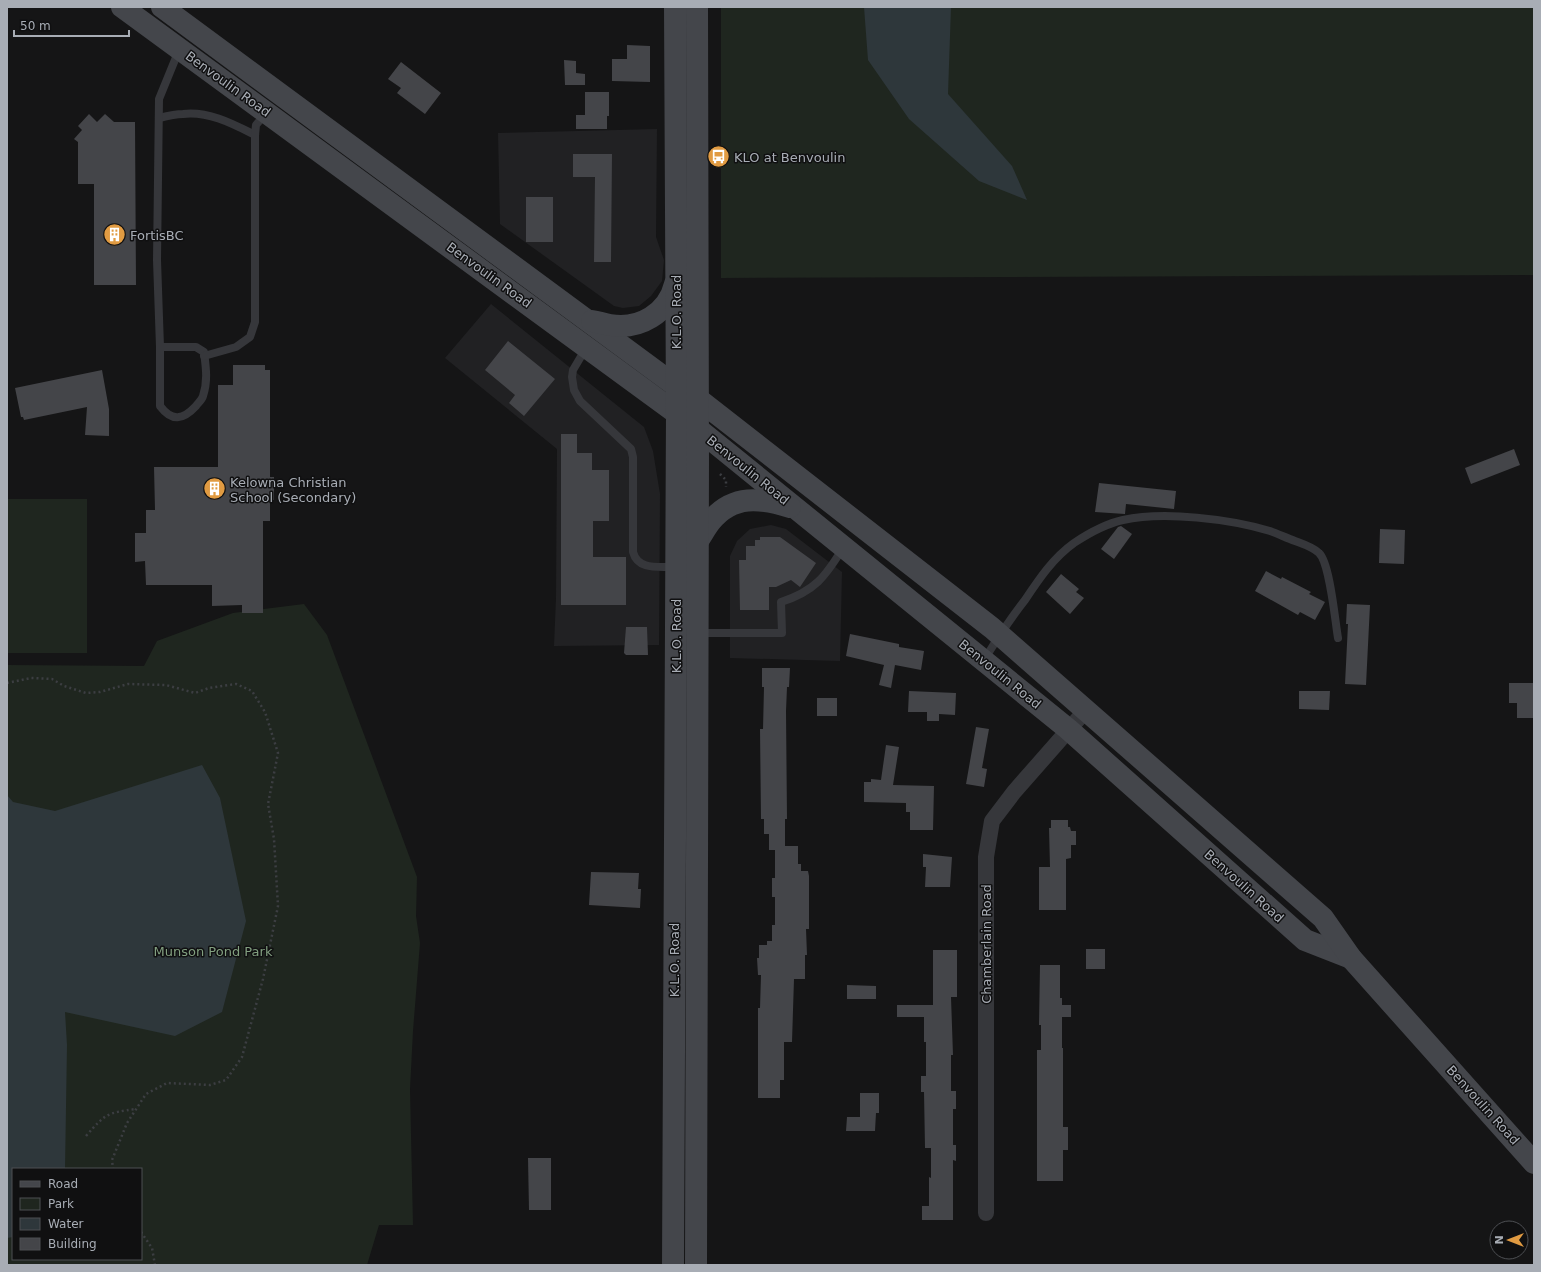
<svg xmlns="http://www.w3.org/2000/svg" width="1541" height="1272" viewBox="0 0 1541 1272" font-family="'DejaVu Sans',sans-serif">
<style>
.built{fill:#212123}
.green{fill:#1f261f;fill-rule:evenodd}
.water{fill:#2e373b}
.building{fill:#444549}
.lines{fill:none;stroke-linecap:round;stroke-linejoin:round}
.path{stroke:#3c3e42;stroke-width:2.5;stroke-dasharray:2 3;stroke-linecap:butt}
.service{stroke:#36373b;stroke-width:8}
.minor{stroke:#36373b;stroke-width:16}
.secondary{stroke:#44464b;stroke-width:22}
.labels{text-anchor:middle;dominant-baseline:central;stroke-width:3;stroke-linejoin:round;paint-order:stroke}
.street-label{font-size:13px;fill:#a8adb5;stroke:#101011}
.poi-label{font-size:13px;fill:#a8adb5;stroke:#101011;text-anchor:start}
.park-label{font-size:13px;fill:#829f80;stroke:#101011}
</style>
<rect width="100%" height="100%" fill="#151516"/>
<g class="built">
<polygon points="657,129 656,237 664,260 662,281 651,296 639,306 623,308 614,306 500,224 498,133"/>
<polygon points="491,304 644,427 653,451 660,494 659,645 554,646 556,598 557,449 445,358"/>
<polygon points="771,525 786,529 842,572 840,661 730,658 730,556 737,541 750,529"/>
</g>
<g class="green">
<polygon points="721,7 1534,7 1534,275 721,278"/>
<rect x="7" y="499" width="80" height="154"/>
<path d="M304,604L327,635L417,877L416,916L420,943L413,1031L410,1089L413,1225H379L367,1265H7V665L144,666L157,641L233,613ZM13,1169H141V1259H13Z"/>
</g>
<g class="water">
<polygon points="864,7 951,7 948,94 1012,166 1027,200 979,181 909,119 868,60"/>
<polygon points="202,765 220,798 246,921 222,1012 175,1036 65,1012 67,1045 65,1169 13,1169 13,1237 7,1238 7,795 13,802 55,811"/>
</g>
<g class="building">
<polygon points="627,45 650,46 650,82 612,81 612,59 627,59"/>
<polygon points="564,60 576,61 576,73 585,74 585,85 565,85"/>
<polygon points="401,62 441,93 425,114 397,93 401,88 388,79"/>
<polygon points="585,92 609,92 609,116 607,116 607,129 576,129 576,115 585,115"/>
<polygon points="89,114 97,122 105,114 114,122 135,122 136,285 94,285 94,184 78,184 78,142 74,139 82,130 78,126"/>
<polygon points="573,154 612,154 611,262 594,262 595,177 573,177"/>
<rect x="526" y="197" width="27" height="45"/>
<polygon points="508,341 555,379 524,416 509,403 515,395 485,370"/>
<polygon points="233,365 265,365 265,370 270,370 270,477 274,477 274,500 270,500 270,521 263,521 263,613 242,613 242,605 212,606 212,585 146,585 145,561 135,562 135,533 146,533 146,510 155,510 154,467 218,467 218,385 233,385"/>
<polygon points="102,370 109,409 109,436 85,435 87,407 24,420 23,417 21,417 15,388"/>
<polygon points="561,434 577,434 577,453 592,453 592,470 609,470 609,521 593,521 593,557 626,557 626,605 561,605"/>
<polygon points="1514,449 1520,465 1471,484 1465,468"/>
<polygon points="1099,483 1176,491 1174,509 1126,504 1125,514 1095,512"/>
<polygon points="1121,526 1132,534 1114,559 1101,549 1118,527"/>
<polygon points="1380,529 1405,530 1404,564 1379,563"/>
<polygon points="760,537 780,537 816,563 800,587 791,580 776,587 769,587 769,610 740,610 739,560 746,560 746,546 755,546 755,540 760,540"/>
<polygon points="1266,571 1281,579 1282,577 1311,592 1309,594 1325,602 1315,620 1300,612 1298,615 1255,591"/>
<polygon points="1061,574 1079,589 1076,592 1084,598 1070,614 1046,592"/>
<polygon points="1347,604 1370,605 1366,685 1345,684 1348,624 1346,624"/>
<polygon points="626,627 647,627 648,655 626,655 624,653"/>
<polygon points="850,634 899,644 899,647 924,651 921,670 895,665 891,688 879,685 884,665 846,656"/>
<polygon points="762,668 790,668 789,687 787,687 786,711 787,819 785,819 785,846 798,846 798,864 801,864 801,871 808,871 809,876 809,929 806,929 807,955 805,955 805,979 794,979 792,1042 784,1042 784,1080 780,1080 780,1098 758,1098 758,1008 760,1008 761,975 758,975 757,958 759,958 759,945 767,945 767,941 772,941 772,925 775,925 775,897 772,897 772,878 775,878 775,850 769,850 769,834 764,834 764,819 761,819 760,729 763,729 764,687 762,687"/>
<polygon points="1509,683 1534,683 1534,718 1517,718 1517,703 1509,703"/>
<polygon points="909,691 956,693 955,715 939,714 939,721 927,721 927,712 908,712"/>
<polygon points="1299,691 1330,691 1329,710 1299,709"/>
<rect x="817" y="698" width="20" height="18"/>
<polygon points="976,727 989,729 982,768 987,769 984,787 966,784"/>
<polygon points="886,745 899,747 893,785 934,786 933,830 910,830 910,812 906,812 906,803 864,802 864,782 871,782 871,779 881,780"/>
<polygon points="1051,820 1068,820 1068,827 1070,827 1071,831 1076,831 1076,845 1071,845 1071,858 1066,859 1066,910 1039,910 1039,867 1050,867 1049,828 1051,828"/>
<polygon points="923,854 952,857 950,887 925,887 926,867 923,867"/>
<polygon points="591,872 639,873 638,889 641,889 640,908 589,905"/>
<rect x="1086" y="949" width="19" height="20"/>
<polygon points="933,950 957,950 957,997 951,997 953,1055 951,1055 951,1091 956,1091 956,1109 953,1109 953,1145 956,1145 956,1161 953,1160 953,1220 922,1220 922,1206 929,1206 929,1177 931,1178 931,1148 925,1148 924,1092 921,1092 921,1076 926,1076 926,1042 924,1042 924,1017 897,1017 897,1005 933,1005"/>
<polygon points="1040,965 1060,965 1060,998 1062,998 1062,1005 1071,1005 1071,1017 1062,1017 1062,1048 1063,1048 1063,1127 1068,1127 1068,1150 1063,1150 1063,1181 1037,1181 1037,1050 1041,1050 1041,1025 1039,1025"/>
<polygon points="847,985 876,986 876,999 847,999"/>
<polygon points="860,1093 879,1093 879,1113 876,1113 875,1131 846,1131 847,1117 860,1117"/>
<polygon points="528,1158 551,1158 551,1210 529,1210"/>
</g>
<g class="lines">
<g class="path">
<polyline points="720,474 726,480 726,487"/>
<polyline points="7,683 31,678 52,679 64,686 86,693 100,692 128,684 166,685 195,693 209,688 236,684 252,691 265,712 278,753 268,804 274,839 278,906 263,979 242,1057 226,1080 210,1085 167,1083 146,1094 127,1123 112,1160 113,1169"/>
<path d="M86,1136C106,1113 107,1113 136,1109"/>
<polyline points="141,1232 152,1248 155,1265"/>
</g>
<g class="service">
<path d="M159,118C167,116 175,114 183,114C209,111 233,124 255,135"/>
<path d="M160,347H196L204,352C206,368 208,381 203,396C202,400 198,403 196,406C183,420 172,422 160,406V347L157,260L159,99L179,50"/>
<path d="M586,348L573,370L572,377L574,390L580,401L631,449L633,457V552C638,571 660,566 676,567"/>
<polyline points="204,356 236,347 250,337 255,322 255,135 256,125 266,113"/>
<path d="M698,633H782L781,602C815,591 825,577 843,548"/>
<path d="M984,660C997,639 1010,619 1025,600C1039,579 1053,558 1074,543C1089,533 1105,524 1123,520C1164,511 1230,519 1270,531C1278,534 1287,538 1295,541C1303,544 1313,547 1319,553C1330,563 1335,621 1338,638"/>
</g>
<polyline class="minor" points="986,1213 986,857 992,821 1014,792 1086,710"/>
<g class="secondary">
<polyline points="122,7 698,429 1068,729 1305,940 1351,958"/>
<polyline points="162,7 676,386 698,399 992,628 1323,918 1351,958 1534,1163"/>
<path d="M592,321C598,322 604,324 610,325C640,330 668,313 675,284"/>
<path d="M697,542C702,535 706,527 711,521C733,494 761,498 790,507"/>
<polyline points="673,1265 677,413 675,7"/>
<polyline points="696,1265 698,461 697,7"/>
</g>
</g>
<defs>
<symbol id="bus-disc" viewBox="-11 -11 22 22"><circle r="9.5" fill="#e19b42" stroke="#101011"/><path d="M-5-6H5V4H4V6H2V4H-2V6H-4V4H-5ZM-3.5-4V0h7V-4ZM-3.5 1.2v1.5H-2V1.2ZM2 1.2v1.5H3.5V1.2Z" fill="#fff"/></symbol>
<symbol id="building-disc" viewBox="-11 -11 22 22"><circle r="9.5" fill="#e19b42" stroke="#101011"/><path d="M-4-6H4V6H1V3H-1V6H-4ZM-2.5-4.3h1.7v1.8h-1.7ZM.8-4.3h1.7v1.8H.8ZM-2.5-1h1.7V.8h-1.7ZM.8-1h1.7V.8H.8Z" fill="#fff"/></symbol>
</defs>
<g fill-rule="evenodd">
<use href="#bus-disc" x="706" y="144" width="25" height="25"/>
<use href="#building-disc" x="102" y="222" width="25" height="25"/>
<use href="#building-disc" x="202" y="476" width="25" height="25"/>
</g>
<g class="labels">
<g class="street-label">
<text transform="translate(228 84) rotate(36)">Benvoulin Road</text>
<text transform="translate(489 275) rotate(36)">Benvoulin Road</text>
<text transform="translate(676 312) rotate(-90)">K.L.O. Road</text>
<text transform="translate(748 470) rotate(39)">Benvoulin Road</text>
<text transform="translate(676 636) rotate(-90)">K.L.O. Road</text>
<text transform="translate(1000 674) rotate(39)">Benvoulin Road</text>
<text transform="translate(1244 886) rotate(42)">Benvoulin Road</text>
<text transform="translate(986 944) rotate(-90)">Chamberlain Road</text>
<text transform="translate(674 960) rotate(-90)">K.L.O. Road</text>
<text transform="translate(1483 1105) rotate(48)">Benvoulin Road</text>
</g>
<g class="poi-label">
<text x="734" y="157">KLO at Benvoulin</text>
<text x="130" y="235">FortisBC</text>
<text x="230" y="482">Kelowna Christian<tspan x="230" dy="15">School (Secondary)</tspan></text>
</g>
<g class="park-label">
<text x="213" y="951">Munson Pond Park</text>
</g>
</g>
<rect width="1541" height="1272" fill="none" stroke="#a8adb5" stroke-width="16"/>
<rect x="12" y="1168" width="130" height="92" fill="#101011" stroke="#4d4f53"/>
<rect x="20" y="1181" width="20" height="6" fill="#44464b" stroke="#4d4f53"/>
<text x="48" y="1188" font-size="12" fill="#a8adb5">Road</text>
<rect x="20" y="1198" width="20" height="12" fill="#1f261f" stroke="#4d4f53"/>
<text x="48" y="1208" font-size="12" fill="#a8adb5">Park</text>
<rect x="20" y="1218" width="20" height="12" fill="#2e373b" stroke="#4d4f53"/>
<text x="48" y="1228" font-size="12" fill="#a8adb5">Water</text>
<rect x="20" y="1238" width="20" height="12" fill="#444549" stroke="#4d4f53"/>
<text x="48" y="1248" font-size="12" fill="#a8adb5">Building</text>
<g transform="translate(1509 1240) rotate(270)"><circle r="19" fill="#101011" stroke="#4d4f53"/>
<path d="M0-3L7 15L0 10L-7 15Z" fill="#e19b42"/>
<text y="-6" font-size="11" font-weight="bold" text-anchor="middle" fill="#a8adb5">N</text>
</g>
<path d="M14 30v6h115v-6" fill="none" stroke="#a8adb5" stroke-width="2"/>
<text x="20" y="30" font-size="12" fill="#a8adb5" stroke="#101011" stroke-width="3" paint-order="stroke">50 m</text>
</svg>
